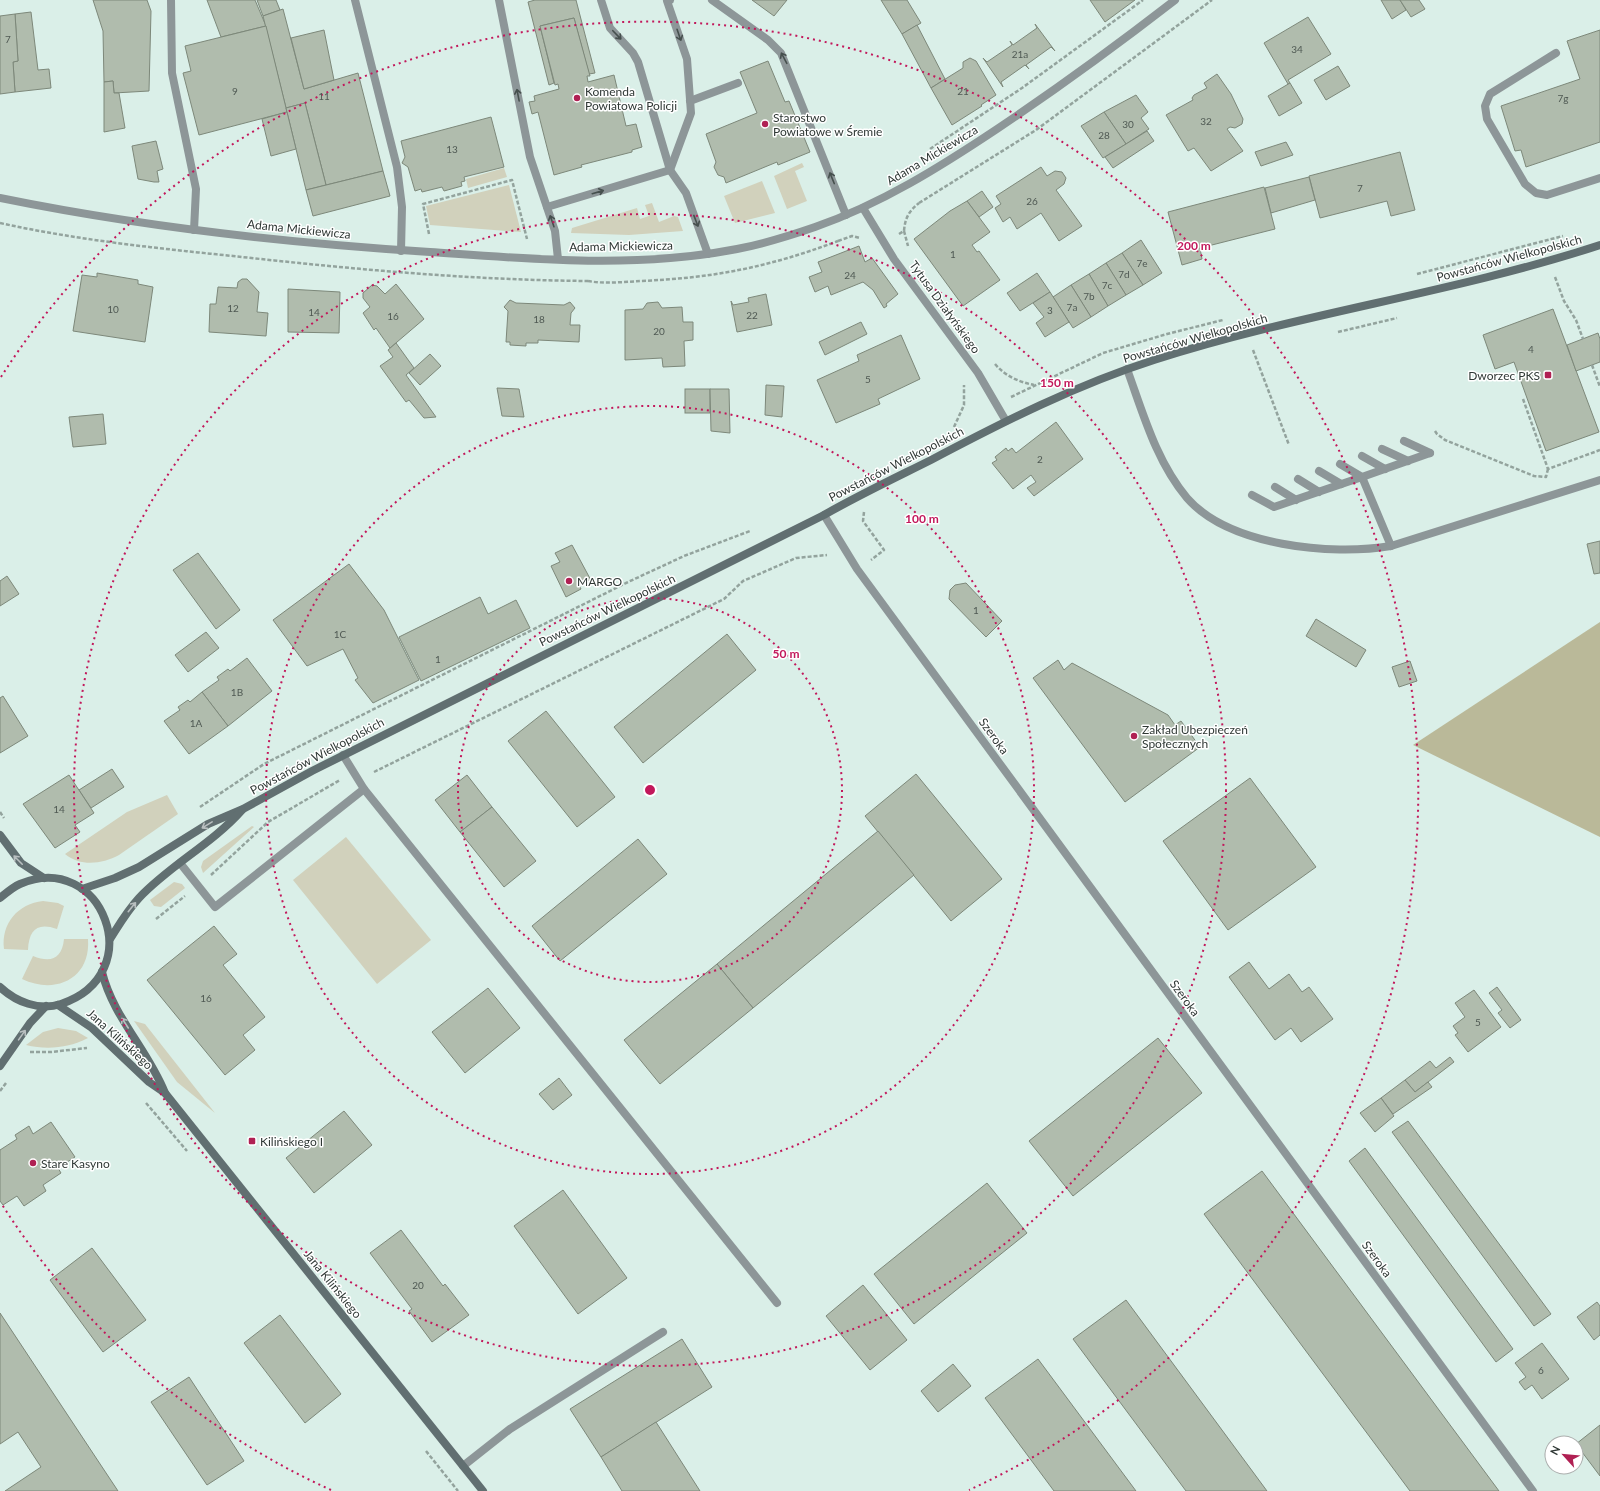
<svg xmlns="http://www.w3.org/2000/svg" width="1600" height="1491" viewBox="0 0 1600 1491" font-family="Lato,sans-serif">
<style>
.green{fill:#d1d1bc}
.forest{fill:#bab999}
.building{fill:#b0bcad;stroke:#7d887a}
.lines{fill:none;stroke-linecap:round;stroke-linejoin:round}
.path{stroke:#93a39d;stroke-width:2.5;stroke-dasharray:4 2;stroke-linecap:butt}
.lane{stroke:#8d9698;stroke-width:8}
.street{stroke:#8d9698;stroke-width:8}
.secondary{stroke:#616f71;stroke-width:8}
.oneway{stroke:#46504e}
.oneway2{stroke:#b8bebf}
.ring{fill:none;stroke:#c2185b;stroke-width:2;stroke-dasharray:2 4}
.poi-dot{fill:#b02053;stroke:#fff;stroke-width:1.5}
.labels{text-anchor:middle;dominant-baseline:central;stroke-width:3;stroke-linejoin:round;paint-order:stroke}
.number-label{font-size:10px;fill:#4f5953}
.poi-label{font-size:12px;fill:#2f3835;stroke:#fff;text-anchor:start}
.street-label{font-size:12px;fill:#2f3835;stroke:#fff}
.centre{fill:#c2185b;stroke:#fff;stroke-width:2}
.ring-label{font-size:12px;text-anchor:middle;font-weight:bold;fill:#c2185b;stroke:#fff;stroke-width:3;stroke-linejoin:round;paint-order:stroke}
</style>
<rect width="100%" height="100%" fill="#daefe8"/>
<g class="green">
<polygon points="802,163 804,167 795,171 807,201 787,209 774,176"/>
<polygon points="504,168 507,177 468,188 466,179"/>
<polygon points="762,181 775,213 735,223 724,196"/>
<polygon points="509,185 521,232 430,225 426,206"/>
<polygon points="652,203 659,222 674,216 678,217 683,231 629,235 571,233 572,228 637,208 640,219 649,216 645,205"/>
<path d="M167,795L178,814L119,855C102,864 81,867 65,854L127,812Z"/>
<polygon points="252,826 254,827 203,873 201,867 203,861"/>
<polygon points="346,837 431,940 377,984 293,880"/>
<polygon points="174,882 182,884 185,888 161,907 154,906 150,900"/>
<path d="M43,901L58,903L64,906L57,929C37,922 29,930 28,950L4,949C1,923 18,904 43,901Z"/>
<path d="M64,939H88C91,979 55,995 22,979L33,956C51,963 62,959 64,939Z"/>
<polygon points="134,1021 145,1024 215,1113 177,1082"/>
<path d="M58,1028L76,1031L88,1038C69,1048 47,1050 26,1045L43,1032Z"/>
</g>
<polygon class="forest" points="1600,622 1600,837 1413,745"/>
<g class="building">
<polygon points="93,0 147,0 151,11 149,91 114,93 113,81 104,82 103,31"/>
<polygon points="207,0 255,0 266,26 221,37"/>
<polygon points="257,0 276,0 280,10 263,16"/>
<polygon points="535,0 576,0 595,73 589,74 574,18 540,26 554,83 549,85 528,2"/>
<polygon points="752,0 787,0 774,16"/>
<polygon points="881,0 907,0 921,23 902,34"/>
<polygon points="1090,0 1135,0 1105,22"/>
<polygon points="1381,0 1400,0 1406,10 1392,19"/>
<polygon points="1400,0 1419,0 1425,9 1411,17"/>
<polygon points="283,9 304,89 358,73 383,171 326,185 305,103 286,108 263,16"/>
<polygon points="31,12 38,70 49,69 51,88 15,92 13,62 18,61 15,14"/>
<polygon points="15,14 18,61 13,62 15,92 0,94 0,16"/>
<polygon points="1308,17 1331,54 1288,80 1290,83 1288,84 1264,43"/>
<polygon points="574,18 590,76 587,76 588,82 614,75 626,126 636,124 642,147 632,150 632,152 581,165 582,167 554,175 538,112 532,114 529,102 535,101 534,96 559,89 558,84 555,85 540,26"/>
<polygon points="1035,24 1055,51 1051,47 1026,65 1029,69 1025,65 1001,82 1003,87 983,58 987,62 1012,45 1010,41 1013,45 1037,28"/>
<polygon points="917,25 945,79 931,88 902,34"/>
<polygon points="266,26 287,112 199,135 183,73 191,71 185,46"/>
<polygon points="324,30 334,80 304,89 291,38"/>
<polygon points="1600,30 1600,142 1526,167 1521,150 1515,151 1501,106 1580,79 1567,41"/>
<polygon points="970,58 976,61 996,95 981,105 982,106 952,125 931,88 963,68 963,62"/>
<polygon points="768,61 785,102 789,101 810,152 778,165 777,162 726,183 724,177 718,175 714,167 716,162 706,134 757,113 740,72"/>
<polygon points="1338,66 1350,86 1326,100 1314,80"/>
<polygon points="1217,74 1231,94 1243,119 1242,124 1235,128 1230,127 1227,129 1243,151 1211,171 1194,148 1188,151 1166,115 1193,100 1192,98 1194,95 1207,88 1204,83"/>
<polygon points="113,81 114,93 119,93 125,128 104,132 104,82"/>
<polygon points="1290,83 1302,103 1279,116 1268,96"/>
<polygon points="1136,95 1148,112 1141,118 1149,129 1126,144 1104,112"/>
<polygon points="305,103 326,185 306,190 286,108"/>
<polygon points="287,112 296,149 271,156 262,119"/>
<polygon points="1104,112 1126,144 1103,158 1081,126"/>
<polygon points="491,117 504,167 464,177 465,181 461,182 462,186 444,191 442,187 422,192 421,189 415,191 408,167 402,163 405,157 401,141"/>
<polygon points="1147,131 1154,141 1113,168 1105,157"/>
<polygon points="156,141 163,169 157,171 159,182 154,182 138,179 132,146"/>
<polygon points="1286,142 1293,155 1261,166 1255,152"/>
<polygon points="1400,152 1415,210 1391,216 1387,201 1320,218 1309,176"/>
<polygon points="1041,167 1047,176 1055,171 1062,172 1066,178 1064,184 1056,190 1082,226 1059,241 1041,213 1017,229 1010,217 1003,222 995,208 1001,204 996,196"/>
<polygon points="383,171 390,196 313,216 306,190"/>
<polygon points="1309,177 1315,200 1271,213 1265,188"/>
<polygon points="1264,187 1275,229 1200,248 1202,259 1182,265 1168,212"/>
<polygon points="982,191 993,207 979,217 967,201"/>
<polygon points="967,201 990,232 972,245 977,252 979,251 1000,280 963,306 914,239 950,211"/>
<polygon points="1141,240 1162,273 1143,285 1122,253"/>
<polygon points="859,246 865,262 872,258 898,294 886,304 887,306 884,308 873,290 863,282 831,295 828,286 815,292 809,277 822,272 818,262"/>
<polygon points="1122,253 1143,285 1126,295 1106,263"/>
<polygon points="1106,263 1126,295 1108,306 1089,274"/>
<polygon points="97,273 138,280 138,284 153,287 145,342 73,331 82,275 97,277"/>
<polygon points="1037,273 1050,292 1020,311 1007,293"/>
<polygon points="1089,274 1108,306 1091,317 1071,285"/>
<polygon points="242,279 247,279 259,292 257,312 268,313 266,336 209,332 210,304 216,304 218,287 237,288 238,282"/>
<polygon points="396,284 424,319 390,348 376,328 374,330 363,313 370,307 363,298 363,293 372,285 377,286 385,294"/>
<polygon points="1071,285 1091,317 1073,328 1053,297"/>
<polygon points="288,289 340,292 339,333 288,332"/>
<polygon points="1050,292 1069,322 1045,337 1036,323 1044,317 1033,303"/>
<polygon points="766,294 772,325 737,332 731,301 733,305 749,302 748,298"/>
<polygon points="510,300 516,303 564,305 570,302 575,308 571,313 570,325 580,325 579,342 538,340 538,343 526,343 526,346 510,345 510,342 506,342 508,311 504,307"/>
<polygon points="658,302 662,308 682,307 683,322 693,322 693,340 684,341 685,366 663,367 662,358 625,360 625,310 643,309 647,303"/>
<polygon points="1553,309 1599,432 1546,451 1514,362 1495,369 1483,335"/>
<polygon points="861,322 867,334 825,355 819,342"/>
<polygon points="1598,333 1600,339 1600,362 1576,371 1567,345"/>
<polygon points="901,335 920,379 878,399 880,404 836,423 817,380 859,361 857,355"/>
<polygon points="396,343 414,368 406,375 436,417 424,418 409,400 406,402 380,366 393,357 388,350"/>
<polygon points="430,354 441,366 420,385 409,373"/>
<polygon points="766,385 784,386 782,417 765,415"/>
<polygon points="497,388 519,389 524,417 502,416"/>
<rect x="685" y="389" width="25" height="24"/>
<polygon points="710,389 729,389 730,433 711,431"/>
<polygon points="103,414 106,444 73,447 69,417"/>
<polygon points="1056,422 1083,459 1034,496 1027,488 1036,482 1031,475 1013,489 992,463 997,460 995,457 1006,448 1008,451 1012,448 1016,453"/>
<polygon points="1600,541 1600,573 1594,574 1587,544"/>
<polygon points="572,545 593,584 591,584 589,580 579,585 581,589 566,597 551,566 560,562 555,553"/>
<polygon points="198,553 240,610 216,629 173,570"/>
<polygon points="349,564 384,610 419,680 373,703 355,680 358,678 343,649 307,666 273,620"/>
<polygon points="7,576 19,594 0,606 0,581"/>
<polygon points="966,583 1002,621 986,637 949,599 950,590 955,585"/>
<polygon points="480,597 488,614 516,600 530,628 421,681 399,637"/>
<polygon points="1316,619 1366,650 1356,667 1306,636"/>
<polygon points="206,632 219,648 188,672 175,655"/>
<polygon points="727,634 756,670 643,763 614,727"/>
<polygon points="247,658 272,691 228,726 202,692 219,680 217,677 228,669 230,671"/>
<polygon points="1058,660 1064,670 1072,663 1168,715 1175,725 1181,721 1200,747 1125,802 1033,678"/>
<polygon points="1410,661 1417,681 1399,687 1392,667"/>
<polygon points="202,692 228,726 189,754 164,721 180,710 178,707 188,700 190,702"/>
<polygon points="3,696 28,736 0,753 0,698"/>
<polygon points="546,711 615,797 577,827 508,741"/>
<polygon points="112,769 124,787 91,808 79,790"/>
<polygon points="916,774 1002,879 951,921 865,816"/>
<polygon points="69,775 94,813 75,825 80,832 55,848 23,804"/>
<polygon points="467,775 492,807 460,832 435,800"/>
<polygon points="1250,778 1316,867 1228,930 1163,841"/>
<polygon points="492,807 536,861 504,887 460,832"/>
<polygon points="878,831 914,875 753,1008 717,964"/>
<polygon points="638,839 667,874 560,961 532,926"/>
<polygon points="214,926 237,954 223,965 265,1017 243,1035 255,1050 225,1075 147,980"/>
<polygon points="1249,962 1269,989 1289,974 1302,992 1309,987 1333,1019 1301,1042 1291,1028 1275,1040 1229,977"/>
<polygon points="717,964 753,1008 660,1084 624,1040"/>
<polygon points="1497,987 1521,1020 1510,1028 1498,1013 1502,1010 1489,993"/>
<polygon points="488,988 520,1028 465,1073 432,1032"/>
<polygon points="1474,990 1501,1027 1468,1052 1455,1035 1458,1033 1453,1026 1465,1017 1455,1003"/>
<polygon points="1158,1038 1202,1093 1073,1196 1029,1141"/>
<polygon points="1450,1057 1454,1062 1415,1092 1405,1080 1430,1061 1436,1068"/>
<polygon points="559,1078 572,1095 553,1110 539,1094"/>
<polygon points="1405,1080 1415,1092 1428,1082 1432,1087 1393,1114 1381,1098"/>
<polygon points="1381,1098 1394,1116 1375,1132 1360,1113"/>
<polygon points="344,1111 372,1145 314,1193 286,1158"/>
<polygon points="1408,1121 1551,1314 1534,1326 1392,1132"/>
<polygon points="51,1122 75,1157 58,1168 61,1173 43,1185 46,1191 24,1206 17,1196 3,1205 0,1201 0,1150 17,1139 15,1135 29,1126 33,1134"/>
<polygon points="1365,1148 1513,1349 1496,1362 1349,1161"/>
<polygon points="1262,1171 1499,1491 1410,1491 1204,1214"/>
<polygon points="987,1183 1027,1233 914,1324 874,1274"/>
<polygon points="563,1190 627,1278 578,1314 514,1226"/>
<polygon points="401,1230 443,1286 445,1284 469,1315 432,1342 409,1311 412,1309 370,1253"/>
<polygon points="92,1248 146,1320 103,1352 50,1280"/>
<polygon points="863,1285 907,1340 870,1370 826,1316"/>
<polygon points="1126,1300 1267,1491 1186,1491 1073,1339"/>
<polygon points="1597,1302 1600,1306 1600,1335 1594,1340 1577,1317"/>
<polygon points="0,1313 118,1491 5,1491 41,1467 18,1432 0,1444"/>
<polygon points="280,1315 341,1394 305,1423 244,1343"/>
<polygon points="682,1339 712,1387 601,1457 570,1409"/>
<polygon points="1542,1343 1569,1379 1542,1399 1532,1385 1525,1390 1519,1382 1526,1377 1515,1363"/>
<polygon points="1038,1359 1136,1491 1054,1491 985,1398"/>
<polygon points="953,1364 971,1386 938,1412 921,1391"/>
<polygon points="189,1377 244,1461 207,1485 151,1402"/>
<polygon points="656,1422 700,1491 622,1491 601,1457"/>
<polygon points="1600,1425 1600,1476 1576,1444"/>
</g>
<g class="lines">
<g class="path">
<polyline points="930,149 1022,88 1143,0"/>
<polyline points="919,203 1036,130 1212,0"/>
<path d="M0,223C77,240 155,248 233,256C351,269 469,280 588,281"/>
<polyline points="904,231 908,246"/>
<polyline points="429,234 423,204 512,180 527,239"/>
<path d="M899,234L904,231C905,218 909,211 919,203"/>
<polyline points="838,241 852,236 860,238"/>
<polyline points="1417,274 1563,236"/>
<polyline points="1555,277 1564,301 1576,320 1583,339"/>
<path d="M588,281C604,284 623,282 640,281C714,278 769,267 838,241"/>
<polyline points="1338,332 1397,318"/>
<polyline points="1253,350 1289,445"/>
<path d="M995,364C1005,376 1019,382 1034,385"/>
<polyline points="1592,365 1600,387"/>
<polyline points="1011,397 1103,353 1167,334 1223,320"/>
<polyline points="1523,399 1548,469 1600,450"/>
<polyline points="954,427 964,405 964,385"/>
<polyline points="1435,431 1437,434 1445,440 1534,476 1546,477 1548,469"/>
<polyline points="864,512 863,521 884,550 871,560"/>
<polyline points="374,772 724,599 743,581 796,558 827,555"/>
<polyline points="200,807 264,764 626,583 684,556 750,531"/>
<polyline points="0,812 4,818"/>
<polyline points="211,875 268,822 340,780"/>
<polyline points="156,919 185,896"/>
<polyline points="30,1052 51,1052 87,1048"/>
<polyline points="0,1091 6,1083"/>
<polyline points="146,1103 187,1151"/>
<polyline points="426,1451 458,1491"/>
</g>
<g class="lane">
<polyline points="171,0 172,73 196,189 194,230"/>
<polyline points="355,0 397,167 402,207 401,251"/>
<polyline points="499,0 530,157 555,231 558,259"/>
<polyline points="601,0 610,28 633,53 638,62 670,170 686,193 708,254"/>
<polyline points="712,0 768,40 781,53 846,215"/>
<polyline points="1556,53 1490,94 1485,106 1487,119 1525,184 1536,193 1547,195 1600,178"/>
<polyline points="690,101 738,83"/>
<polyline points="547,207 670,170 691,113 687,59 667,1 670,0"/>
<path d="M1127,369C1143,413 1156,461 1187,498C1229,546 1331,556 1391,546L1600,480"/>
<polyline points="1404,441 1430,453"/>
<polyline points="1382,449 1408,461"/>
<polyline points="1362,456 1385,469"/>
<polyline points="1340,464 1362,477 1430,453"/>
<polyline points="1319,471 1341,484"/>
<polyline points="1298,479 1319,492"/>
<polyline points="1275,487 1296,500"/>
<polyline points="1252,495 1274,507 1362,477 1391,546"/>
<polyline points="364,789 777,1303"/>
<polyline points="180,863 215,907 364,789 343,755"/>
<polyline points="463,1466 510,1429 663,1332"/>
</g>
<g class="street">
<path d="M0,198C142,227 286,243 430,252C531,259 636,269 737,249C763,244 789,236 815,227C881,204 940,167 997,129C1058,88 1117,45 1175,0"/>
<polyline points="863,208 894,259 978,373 1006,421"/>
<polyline points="824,515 857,569 1533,1491"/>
</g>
<g class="secondary">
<polyline points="0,835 21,863 44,878"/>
<path d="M82,889L115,878L139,867L208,824L243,809L312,771L824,515C859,495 895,478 931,460C1003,422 1076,385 1154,360C1300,313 1454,293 1600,245"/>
<path d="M0,898C6,893 13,887 20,884C102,849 151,974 61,1004C39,1011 16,1002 0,987"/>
<path d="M110,939C119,925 127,911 139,898C170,865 212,844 242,810"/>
<path d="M102,972C113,1017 148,1050 165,1093L483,1491"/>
<polyline points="58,1005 92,1028 149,1082 165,1093"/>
<polyline points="0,1066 30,1023 46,1006"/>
</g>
</g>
<defs><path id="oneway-shaft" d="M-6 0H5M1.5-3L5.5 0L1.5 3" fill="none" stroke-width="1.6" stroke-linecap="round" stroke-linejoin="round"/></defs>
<g class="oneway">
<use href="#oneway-shaft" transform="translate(617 35) rotate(46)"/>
<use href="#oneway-shaft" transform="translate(679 35) rotate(71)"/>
<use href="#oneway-shaft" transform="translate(784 58) rotate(-118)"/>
<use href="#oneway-shaft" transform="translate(518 95) rotate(-101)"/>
<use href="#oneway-shaft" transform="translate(832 178) rotate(-112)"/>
<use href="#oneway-shaft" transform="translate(598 192) rotate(-16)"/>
<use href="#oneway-shaft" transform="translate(552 221) rotate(-109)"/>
<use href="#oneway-shaft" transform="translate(696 221) rotate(69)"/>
</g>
<g class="oneway2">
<use href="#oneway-shaft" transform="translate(207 825) rotate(149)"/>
<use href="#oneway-shaft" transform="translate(18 860) rotate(-135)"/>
<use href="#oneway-shaft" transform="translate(132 907) rotate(-51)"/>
<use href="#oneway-shaft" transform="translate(125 1023) rotate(-123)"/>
<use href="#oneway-shaft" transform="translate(22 1035) rotate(-55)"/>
</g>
<g class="ring">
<circle cx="650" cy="790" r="192"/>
<circle cx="650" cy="790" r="384"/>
<circle cx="650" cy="790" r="576"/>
<path d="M331 1490A769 769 0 0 1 1 1203M1 377A769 769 0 1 1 969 1490"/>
</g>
<g class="poi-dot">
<circle cx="577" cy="98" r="4"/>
<circle cx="765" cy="124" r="4"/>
<rect x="1544" y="371" width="8" height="8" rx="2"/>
<circle cx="569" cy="581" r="4"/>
<circle cx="1134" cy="736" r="4"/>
<rect x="248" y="1137" width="8" height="8" rx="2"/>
<circle cx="33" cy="1163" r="4"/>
</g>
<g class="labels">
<g class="number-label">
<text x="8" y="39">7</text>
<text x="1297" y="49">34</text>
<text x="1020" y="54">21a</text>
<text x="235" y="91">9</text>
<text x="963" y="91">21</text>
<text x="324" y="96">11</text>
<text x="1563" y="98">7g</text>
<text x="1206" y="121">32</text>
<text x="1128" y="124">30</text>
<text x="1104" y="135">28</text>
<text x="452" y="149">13</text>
<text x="1360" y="188">7</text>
<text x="1032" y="201">26</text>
<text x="953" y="254">1</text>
<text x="1142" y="263">7e</text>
<text x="1124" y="274">7d</text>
<text x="850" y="275">24</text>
<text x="1107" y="285">7c</text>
<text x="1089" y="296">7b</text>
<text x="1072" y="307">7a</text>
<text x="233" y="308">12</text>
<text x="113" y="309">10</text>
<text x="1050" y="310">3</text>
<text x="314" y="312">14</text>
<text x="752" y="315">22</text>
<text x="393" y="316">16</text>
<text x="539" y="319">18</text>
<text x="659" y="331">20</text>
<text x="1531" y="349">4</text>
<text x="868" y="379">5</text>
<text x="1040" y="459">2</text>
<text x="976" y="610">1</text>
<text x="340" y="634">1C</text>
<text x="438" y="659">1</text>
<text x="237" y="692">1B</text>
<text x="196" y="723">1A</text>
<text x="59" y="809">14</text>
<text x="206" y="998">16</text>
<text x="1478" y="1022">5</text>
<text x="418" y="1285">20</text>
<text x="1541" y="1370">6</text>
</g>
<g class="poi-label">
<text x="585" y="91">Komenda<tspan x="585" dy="14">Powiatowa Policji</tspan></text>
<text x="773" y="117">Starostwo<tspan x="773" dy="14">Powiatowe w Śremie</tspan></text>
<text x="1540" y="375" text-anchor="end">Dworzec PKS</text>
<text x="577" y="581">MARGO</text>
<text x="1142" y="729">Zakład Ubezpieczeń<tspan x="1142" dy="14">Społecznych</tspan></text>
<text x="260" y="1141">Kilińskiego I</text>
<text x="41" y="1163">Stare Kasyno</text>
</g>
<g class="street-label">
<text transform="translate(932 155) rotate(-31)">Adama Mickiewicza</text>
<text transform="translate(299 229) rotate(6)">Adama Mickiewicza</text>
<text transform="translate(621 246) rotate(-1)">Adama Mickiewicza</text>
<text transform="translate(1509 258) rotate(-15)">Powstańców Wielkopolskich</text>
<text transform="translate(945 307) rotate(54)">Tytusa Działyńskiego</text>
<text transform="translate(1195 338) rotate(-16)">Powstańców Wielkopolskich</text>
<text transform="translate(896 464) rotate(-27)">Powstańców Wielkopolskich</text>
<text transform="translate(607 610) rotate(-26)">Powstańców Wielkopolskich</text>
<text transform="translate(994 736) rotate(54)">Szeroka</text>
<text transform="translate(317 756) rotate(-28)">Powstańców Wielkopolskich</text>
<text transform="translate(1185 998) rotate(54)">Szeroka</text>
<text transform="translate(120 1039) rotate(42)">Jana Kilińskiego</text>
<text transform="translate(1377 1259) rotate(54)">Szeroka</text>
<text transform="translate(333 1284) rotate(51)">Jana Kilińskiego</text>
</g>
</g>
<circle cx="650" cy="790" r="6" class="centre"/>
<g class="ring-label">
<text x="1194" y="250">200 m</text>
<text x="1057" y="387">150 m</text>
<text x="922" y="523">100 m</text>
<text x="786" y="658">50 m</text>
</g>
<g transform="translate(1564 1455) rotate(297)"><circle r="19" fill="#ffffff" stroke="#acafae"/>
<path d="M0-3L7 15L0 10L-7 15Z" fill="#b02053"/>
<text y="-6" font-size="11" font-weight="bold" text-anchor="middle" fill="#2f3835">N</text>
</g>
</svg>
